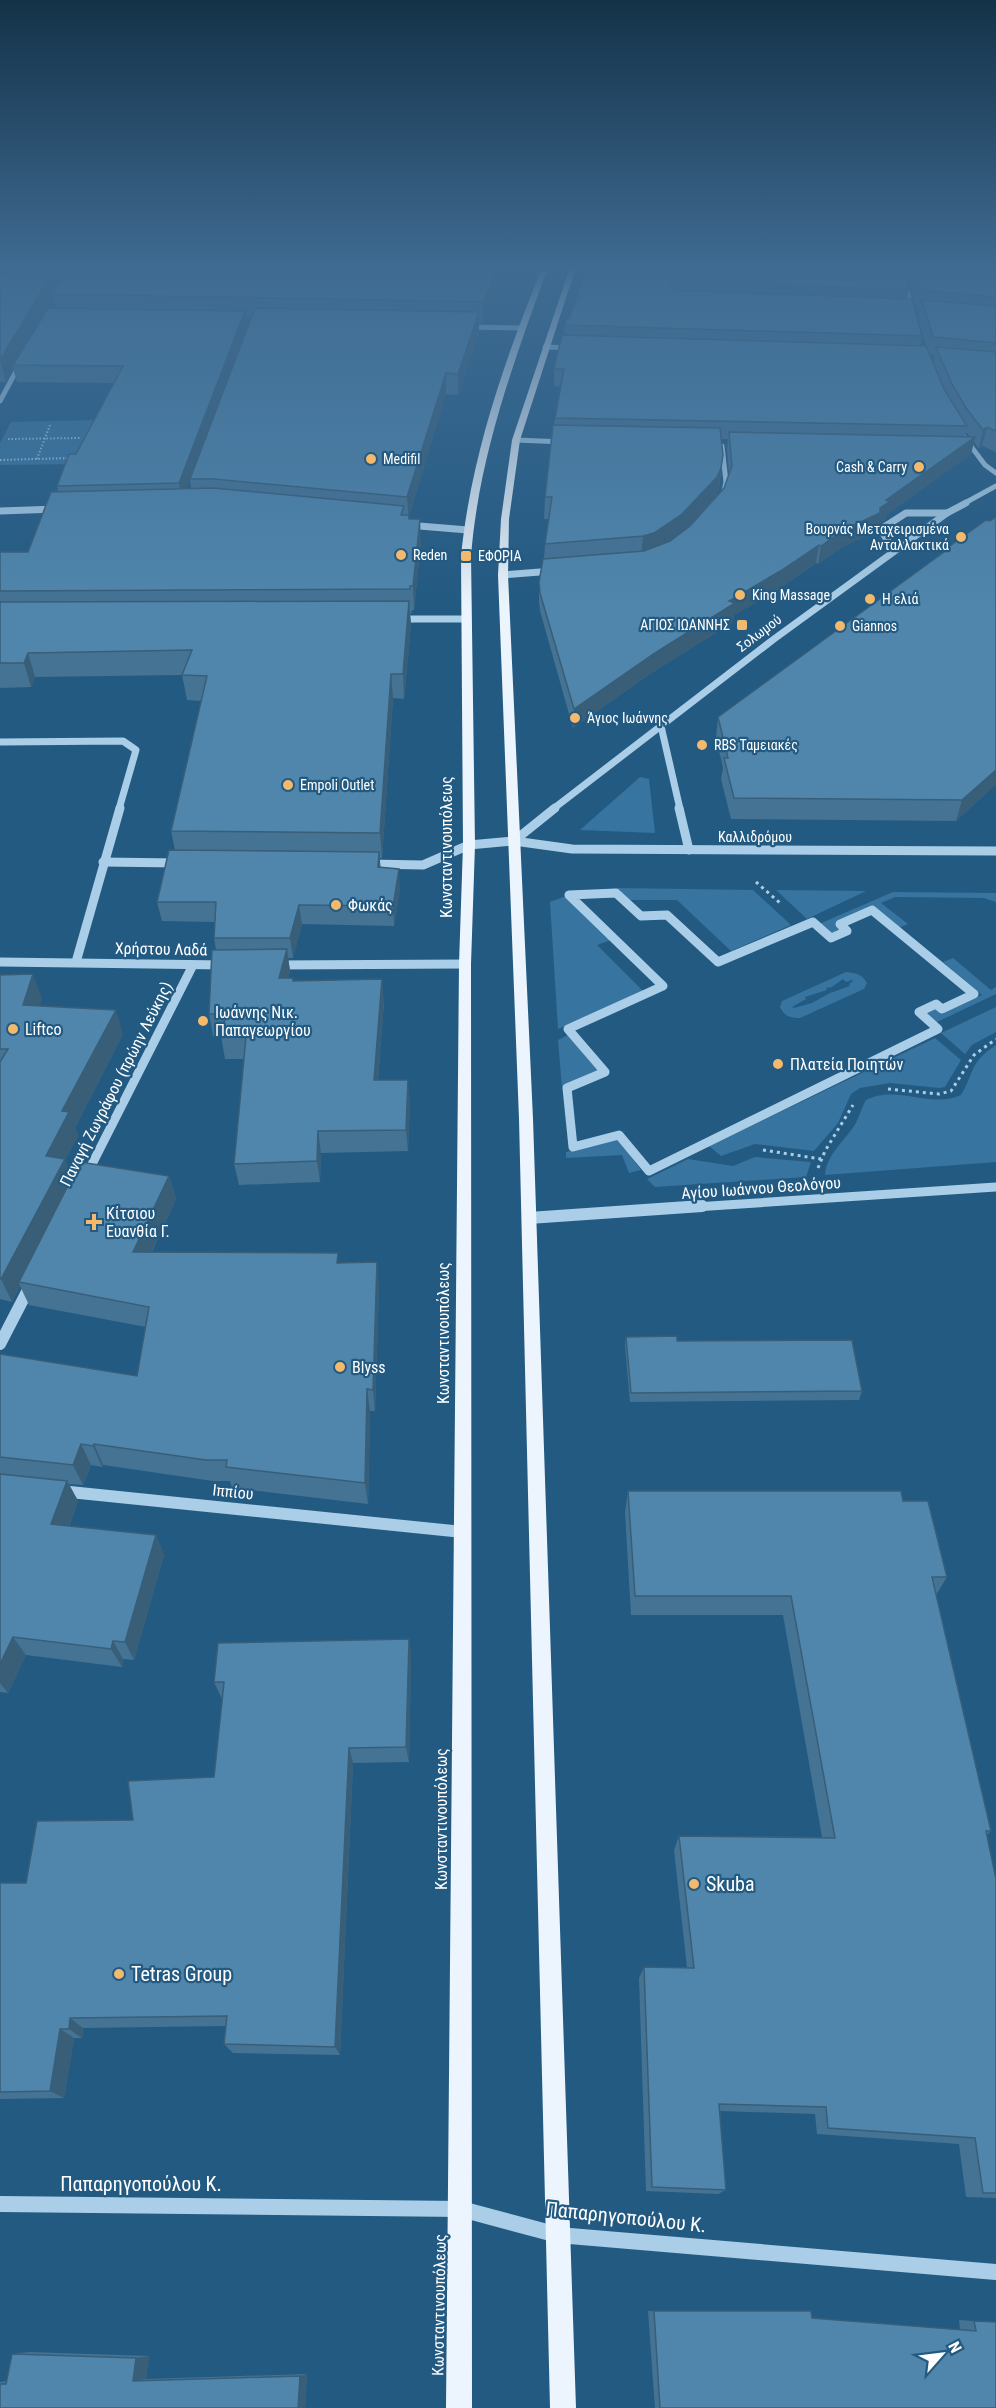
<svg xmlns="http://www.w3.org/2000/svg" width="996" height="2408" viewBox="0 0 996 2408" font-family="'Roboto Condensed',sans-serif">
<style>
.green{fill:#37749f;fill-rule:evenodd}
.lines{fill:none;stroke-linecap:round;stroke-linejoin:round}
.path-far1{stroke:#aacee7;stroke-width:2;stroke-dasharray:1.5 2;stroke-linecap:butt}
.path{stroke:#aacee7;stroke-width:3;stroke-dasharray:3 4;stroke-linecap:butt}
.minor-far4{stroke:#aacee7;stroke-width:5}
.minor-far3{stroke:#aacee7;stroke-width:7}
.minor-far2{stroke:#aacee7;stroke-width:9}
.minor-far1{stroke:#aacee7;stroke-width:12}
.minor{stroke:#aacee7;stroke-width:16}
.major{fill:#ecf5fd;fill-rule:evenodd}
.wall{fill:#457394;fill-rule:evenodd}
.shaded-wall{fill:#385e78}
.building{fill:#5086ac;stroke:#385e78;stroke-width:1.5}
.poi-dot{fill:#f3b96d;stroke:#235a82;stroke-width:2}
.labels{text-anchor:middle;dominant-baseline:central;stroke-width:4.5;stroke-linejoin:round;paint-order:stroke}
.far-poi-label{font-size:14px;fill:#fff;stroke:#235a82;text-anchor:start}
.far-street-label{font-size:14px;fill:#fff;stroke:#235a82}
.street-label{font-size:16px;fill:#fff;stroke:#235a82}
.poi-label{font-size:16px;fill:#fff;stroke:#235a82;text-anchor:start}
.near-poi-label{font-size:20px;fill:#fff;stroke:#235a82;text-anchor:start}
.near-street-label{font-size:20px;fill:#fff;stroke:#235a82}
</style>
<rect width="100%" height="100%" fill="#235a82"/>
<g class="green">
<polygon points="96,420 84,464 0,465 0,443 11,422"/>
<polygon points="640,777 649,779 655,833 580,830"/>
<polygon points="617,888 753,890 791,925 731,951 677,900 629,900"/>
<polygon points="776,890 866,891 807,919"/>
<polygon points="893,892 996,893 996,902 984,898 895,897 881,903 908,924 898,928 872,906 835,922 842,930 831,935 819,924"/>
<polygon points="566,896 611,940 597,945 643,991 558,1029 550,902"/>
<polygon points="953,958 991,990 996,987 996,994 935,1023 924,1012 935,1007 942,1013 982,995 943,962"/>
<path d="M846,972C856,973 862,974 867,983L864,989L800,1018C790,1018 784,1016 780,1007L782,1001ZM843,979L846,982L852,980L853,981L849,984L850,986L830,993L812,1003L794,1008L792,1007L806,999L805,997L827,990L826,988L832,987Z"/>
<polygon points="996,1007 996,1032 972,1045 965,1054 941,1033"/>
<polygon points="568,1035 600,1072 562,1088 558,1040"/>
<polygon points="935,1038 961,1060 945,1087 939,1088 890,1083 860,1088 851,1094 838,1123 814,1151 755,1144 721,1156 709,1146"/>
<path d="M996,1045V1162L825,1175C826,1156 844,1141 854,1126C859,1119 861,1108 866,1100C896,1084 931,1109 961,1095C976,1070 968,1064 996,1045Z"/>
<polygon points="618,1138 641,1170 629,1173 622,1155 566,1158 566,1152"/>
<polygon points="755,1157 811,1162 806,1177 655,1187 647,1179 688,1159 733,1166"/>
</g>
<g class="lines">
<g class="path-far1">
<polyline points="8,439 81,438"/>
<polyline points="37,459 50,425"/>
<polyline points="0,460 71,458"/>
</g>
<g class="path">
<polyline points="756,882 780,903"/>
<polyline points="888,1089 939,1094 951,1091 974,1055 996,1039"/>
<polyline points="763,1150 821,1159"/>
<polyline points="818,1168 825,1151 853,1105"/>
</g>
<g class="minor-far4">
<polyline points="902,270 913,313"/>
<polyline points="466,327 523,328"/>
<polyline points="545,347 573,348"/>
<polyline points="0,401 21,362"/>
<polyline points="964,437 985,465 996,473"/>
<polyline points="516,440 564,442"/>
<polyline points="722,446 726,482 723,496"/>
<polyline points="963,504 996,486"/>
</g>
<g class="minor-far3">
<polyline points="0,511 57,509"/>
<polyline points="407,525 468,530"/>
<polyline points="893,551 881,529 906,513 947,513"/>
<polyline points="503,575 553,571"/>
<polyline points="396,619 466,619"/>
<polyline points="661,726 680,809"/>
<polyline points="0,742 123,741 136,750 119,809"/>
<polyline points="553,809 774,639 947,513 966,503"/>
</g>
<g class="minor-far2">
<polyline points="679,808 689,850"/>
<polyline points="514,841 572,849 996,851"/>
<polyline points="103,862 178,863"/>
<polyline points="368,864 423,865 469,845 514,841 555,808"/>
<polygon points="616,893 641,916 667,915 718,962 813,922 831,938 847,931 840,924 872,910 974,994 942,1009 936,1004 919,1012 938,1029 649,1171 619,1135 573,1147 567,1088 605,1072 568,1029 663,986 569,895"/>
<polyline points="0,962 225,965"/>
<polyline points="76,962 120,808"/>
<polyline points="276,965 465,964"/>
<polyline points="86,1176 193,965"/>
<polyline points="680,1208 996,1187"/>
</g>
<g class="minor-far1">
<polyline points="529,1218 702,1206"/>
<polyline points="0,1344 31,1284"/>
<polyline points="60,1491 463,1532"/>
</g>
<polyline class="minor" points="0,2204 461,2209 558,2235 996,2272"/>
<g class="major">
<path d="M541,270H547C513,364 479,456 471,556L475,845L471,964L472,2408H446L459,964L463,845L461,556C471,456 504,362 541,270Z"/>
<polygon points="569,270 575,270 520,440 509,519 508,575 533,1119 576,2408 550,2408 519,1119 498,575 501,519 512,440"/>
</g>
</g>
<g class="wall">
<path d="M0,270H505L483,322H479V332L458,395L446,394L409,516V519L421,542L414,610H412L411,614H410L411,625L404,699L393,698L382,858H380V868L400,889L394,926L302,924L293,958H288L290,971L288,978L294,981L384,1001L378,1080L410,1102L408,1151L321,1153L320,1182L239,1185L234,1164L244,1059H225L221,1036H213L209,1014L216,950L214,938L215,922L162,921L157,902L175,850L171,831L201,701L187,700L182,675L35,677L31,687L0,688V552H28L58,492L57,486L76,454L114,383L17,382L13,368L6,382H0ZM54,299L56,308H48ZM246,318H252L213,418L247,328ZM190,480L191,489H186Z"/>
<path d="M586,270L909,290L907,299L922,336L920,346L928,353L918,317L920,308L916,307L907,270H996V452L982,446L979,449L974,442L971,454L886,515L885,520L877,525L876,531L842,547L818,564L816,563L779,589L734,615L733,622L653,672L573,728L540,611L539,601V582L544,559L545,544L549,519H544L545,497L555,418L561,387L554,386V369L564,335L565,325L569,319ZM929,355H935L933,363ZM966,432L970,437H965ZM721,439H728L727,449L729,474L724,488L688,527L714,498L719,489L723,455Z"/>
<polygon points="996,517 996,784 956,821 731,819 721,779 723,768 716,738 718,717 942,554 943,551"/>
<polygon points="0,975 42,999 39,1006 123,1034 75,1128 78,1136 65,1160 72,1177 169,1176 176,1199 152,1252 340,1263 379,1285 375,1411 370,1411 368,1504 232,1488 230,1481 213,1481 103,1465 102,1467 91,1465 83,1485 69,1484 78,1501 69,1526 156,1535 164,1555 134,1660 123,1659 122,1667 26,1655 8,1693 0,1692 0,1354 137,1376 146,1327 29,1305 20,1286 12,1302 0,1299"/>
<polygon points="626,1337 677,1341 862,1391 859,1400 630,1402 625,1346"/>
<polygon points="628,1491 903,1501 947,1577 936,1595 991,1831 987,1835 996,1879 996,2198 966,2197 959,2144 817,2134 815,2114 720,2111 726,2190 718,2194 646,2191 639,1978 644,1967 687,1968 674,1850 679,1836 822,1837 783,1615 631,1615 625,1512"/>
<polygon points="409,1639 411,1656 409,1762 353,1763 340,2055 233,2053 224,2044 226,2026 83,2028 82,2038 74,2038 64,2098 0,2099 0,1883 26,1883 133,1820 214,1777 222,1699 214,1682"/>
<polygon points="648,2311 811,2311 812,2318 960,2330 959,2320 974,2321 996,2408 655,2408"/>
<polygon points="29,2352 149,2356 146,2379 307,2374 305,2408 0,2408 0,2382 7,2381 12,2354"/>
</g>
<g class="shaded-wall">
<polygon points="0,270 98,270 59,276 61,286 53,294 54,299 15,365 13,365 13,368 6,382 0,360"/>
<polygon points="497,270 505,270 483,322 483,302"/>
<polygon points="675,280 673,297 670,285"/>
<polygon points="245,311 247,328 182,501 179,483"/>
<polygon points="479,312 479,332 458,395 458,374"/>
<polygon points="446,373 446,394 409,516 410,538 407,497"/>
<polygon points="987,427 982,446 979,449 983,430"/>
<polygon points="975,437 971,454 886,515 885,520 877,525 876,531 842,547 818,564 821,546"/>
<polygon points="721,468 719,489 714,498 680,536 641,558 643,536"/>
<polygon points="420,519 421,542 414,610 413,586"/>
<polygon points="819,545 816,563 779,589 734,615 733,622 653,672 573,728 574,709 655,653 729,601"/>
<polygon points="409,601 411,625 404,699 403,674"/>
<polygon points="28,653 35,677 31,687 24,663"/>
<polygon points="391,674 393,698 382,858 380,833"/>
<polygon points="996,770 996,784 956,821 962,800"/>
<polygon points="379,852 381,871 378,867"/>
<polygon points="399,869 400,889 394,926 393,906"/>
<polygon points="299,905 302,924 293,958 290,938"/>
<polygon points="287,949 290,971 283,1000 279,978"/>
<polygon points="33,974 42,999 32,1030 23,1005"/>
<polygon points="382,979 384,1001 376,1102 374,1080"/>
<polygon points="116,1010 123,1034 75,1128 78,1136 65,1160 74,1183 19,1282 20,1286 12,1302 1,1279 62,1111"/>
<polygon points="408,1080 410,1102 408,1151 406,1130"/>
<polygon points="318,1131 321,1153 320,1182 317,1161"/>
<polygon points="169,1176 176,1199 141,1275 133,1252"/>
<polygon points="377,1262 379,1285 375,1411 373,1390"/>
<polygon points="367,1389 370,1411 368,1504 365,1483"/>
<polygon points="81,1444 91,1465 83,1485 73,1465"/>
<polygon points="94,1444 103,1465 102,1467 93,1446"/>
<polygon points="67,1481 78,1501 62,1543 51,1524"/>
<polygon points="156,1535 164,1555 134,1660 125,1642"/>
<polygon points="13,1637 26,1655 8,1693 0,1683 0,1664"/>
<polygon points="409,1639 411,1656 409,1762 406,1747"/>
<polygon points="113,1641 123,1659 122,1667 111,1649"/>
<polygon points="349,1748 353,1763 340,2055 335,2047"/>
<polygon points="70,2018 83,2028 82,2038 69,2029"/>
<polygon points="60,2029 74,2038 64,2098 50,2091"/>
<polygon points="149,2356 146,2379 133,2381 136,2358"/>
<polygon points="307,2374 305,2408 298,2408 300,2376"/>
</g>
<g class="building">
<polygon points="31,270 54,270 0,360 0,275"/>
<polygon points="66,270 497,270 483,302 53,294"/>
<polygon points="586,270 904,270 909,290 675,280 670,285 674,290 912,299 922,336 565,325 566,319 569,319"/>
<polygon points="914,270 996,270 996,297 920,290"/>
<polygon points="922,300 996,306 996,343 933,337"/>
<polygon points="48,308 245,311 179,483 57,486 69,454 76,454 123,366 13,365"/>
<polygon points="255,308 479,312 458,374 446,373 407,497 214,479 190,479"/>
<polygon points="562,335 926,346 944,389 967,426 555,418 564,369 554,369"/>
<polygon points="936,347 996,352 996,431 987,427 983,430 966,408 952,384"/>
<polygon points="553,425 720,428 723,455 721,468 717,477 682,514 654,533 643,536 545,544 552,497 545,497"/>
<polygon points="729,432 975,437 886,500 889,502 880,508 880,513 845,529 821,546 819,545 782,570 729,601 735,603 655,653 574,709 540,593 539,582 543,559 644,551 670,541 690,526 724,488 732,466"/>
<polygon points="213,488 404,506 401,515 409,515 409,519 420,519 413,586 410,586 410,589 0,591 0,552 28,552 51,492"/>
<polygon points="996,517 996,770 962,800 734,798 724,758 728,758 718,717 944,552 943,551 986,520 990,521"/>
<polygon points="409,601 403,674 391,674 380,833 171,831 207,676 182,675 192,650 28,653 24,663 0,663 0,602"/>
<polygon points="169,850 379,852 378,867 399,869 393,906 299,905 290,938 214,938 216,902 157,902"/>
<polygon points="287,949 279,978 293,978 293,981 382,979 374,1080 408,1080 406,1130 318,1131 317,1161 234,1164 246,1037 221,1037 226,1014 209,1014 212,950"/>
<polygon points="33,974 23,1005 116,1010 62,1111 69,1112 46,1156 65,1159 1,1279 0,1278 0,1062 8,1049 0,1049 0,975"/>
<polygon points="80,1162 169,1176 133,1252 338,1253 337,1263 377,1262 373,1390 367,1389 365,1483 226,1467 227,1460 206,1460 94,1444 93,1446 81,1444 73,1465 0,1457 0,1354 137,1376 149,1307 19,1282"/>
<polygon points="677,1336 677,1341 852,1340 862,1391 631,1393 626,1337"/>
<polygon points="0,1474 67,1481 51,1524 156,1535 125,1642 113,1641 111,1649 13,1637 0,1664"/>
<polygon points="628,1491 901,1491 903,1501 928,1501 947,1577 932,1577 991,1831 986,1831 996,1879 996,2193 983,2193 975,2138 828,2128 826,2107 719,2104 726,2190 652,2187 644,1967 694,1968 679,1836 835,1838 791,1596 635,1596"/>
<polygon points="409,1639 406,1747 349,1748 335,2047 224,2044 227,2016 70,2018 69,2029 60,2029 50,2091 0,2092 0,1883 26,1883 37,1821 133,1820 128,1781 214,1777 224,1682 214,1682 218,1643"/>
<polygon points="654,2311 811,2311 812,2318 976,2331 974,2321 996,2322 996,2408 660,2408"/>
<polygon points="12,2354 136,2358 133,2381 300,2376 298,2408 0,2408 0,2384 6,2384"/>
</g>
<linearGradient id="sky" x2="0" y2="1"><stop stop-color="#133248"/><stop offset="0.44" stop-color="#3f6b92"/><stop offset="1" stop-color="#3f6b92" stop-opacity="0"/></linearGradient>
<rect width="996" height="607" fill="url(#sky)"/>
<g class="poi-dot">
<circle cx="371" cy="459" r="6"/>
<circle cx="919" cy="467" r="6"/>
<circle cx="961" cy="537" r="6"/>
<circle cx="401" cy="555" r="6"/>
<rect x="460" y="550" width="12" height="12" rx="3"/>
<circle cx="740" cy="595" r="6"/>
<circle cx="870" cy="599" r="6"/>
<rect x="736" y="619" width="12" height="12" rx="3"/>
<circle cx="840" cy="626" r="6"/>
<circle cx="575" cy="718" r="6"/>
<circle cx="702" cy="745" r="6"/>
<circle cx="288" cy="785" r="6"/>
<circle cx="336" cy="905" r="6"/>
<circle cx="203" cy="1021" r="6"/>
<circle cx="13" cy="1029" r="6"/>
<circle cx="778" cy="1064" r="6"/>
<path d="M91 1213h6v6h6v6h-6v6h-6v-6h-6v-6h6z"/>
<circle cx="340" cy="1367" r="6"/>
<circle cx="694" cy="1884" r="6"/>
<circle cx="119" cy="1974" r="6"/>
</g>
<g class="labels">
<g class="far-poi-label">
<text x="383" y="459">Medifil</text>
<text x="907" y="467" text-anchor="end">Cash &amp; Carry</text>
<text x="949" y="529" text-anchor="end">Βουρνάς Μεταχειρισμένα<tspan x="949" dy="16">Ανταλλακτικά</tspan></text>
<text x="413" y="555">Reden</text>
<text x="478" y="556">ΕΦΟΡΙΑ</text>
<text x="752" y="595">King Massage</text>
<text x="882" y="599">Η ελιά</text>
<text x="730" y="625" text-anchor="end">ΑΓΙΟΣ ΙΩΑΝΝΗΣ</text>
<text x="852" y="626">Giannos</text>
<text x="587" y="718">Άγιος Ιωάννης</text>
<text x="714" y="745">RBS Ταμειακές</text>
<text x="300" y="785">Empoli Outlet</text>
</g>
<g class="far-street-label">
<text transform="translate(759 633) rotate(-37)">Σολωμού</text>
<text x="755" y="837">Καλλιδρόμου</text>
</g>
<g class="street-label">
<text transform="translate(446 847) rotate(-90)">Κωνσταντινουπόλεως</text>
<text transform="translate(161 949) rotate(1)">Χρήστου Λαδά</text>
<text transform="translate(116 1084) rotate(-63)">Παναγή Ζωγράφου (πρώην Λεύκης)</text>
<text transform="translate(761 1188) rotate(-4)">Αγίου Ιωάννου Θεολόγου</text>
<text transform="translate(443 1333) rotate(-90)">Κωνσταντινουπόλεως</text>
<text transform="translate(233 1492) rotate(6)">Ιππίου</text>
<text transform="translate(441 1819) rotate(-90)">Κωνσταντινουπόλεως</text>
<text transform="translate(439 2305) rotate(-89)">Κωνσταντινουπόλεως</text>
</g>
<g class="poi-label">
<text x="348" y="905">Φωκάς</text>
<text x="215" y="1012">Ιωάννης Νικ.<tspan x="215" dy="18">Παπαγεωργίου</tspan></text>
<text x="25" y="1029">Liftco</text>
<text x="790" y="1064">Πλατεία Ποιητών</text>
<text x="106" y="1213">Κίτσιου<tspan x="106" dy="18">Ευανθία Γ.</tspan></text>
<text x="352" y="1367">Blyss</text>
</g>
<g class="near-poi-label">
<text x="706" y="1884">Skuba</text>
<text x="131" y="1974">Tetras Group</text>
</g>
<g class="near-street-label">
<text x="141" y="2184">Παπαρηγοπούλου Κ.</text>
<text transform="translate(626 2217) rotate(6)">Παπαρηγοπούλου Κ.</text>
</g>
</g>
<g transform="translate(942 2354) rotate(62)" stroke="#235a82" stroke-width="4.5" paint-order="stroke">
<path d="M0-4.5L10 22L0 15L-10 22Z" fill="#ffffff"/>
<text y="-9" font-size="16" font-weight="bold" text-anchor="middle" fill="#ffffff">N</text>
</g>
</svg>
